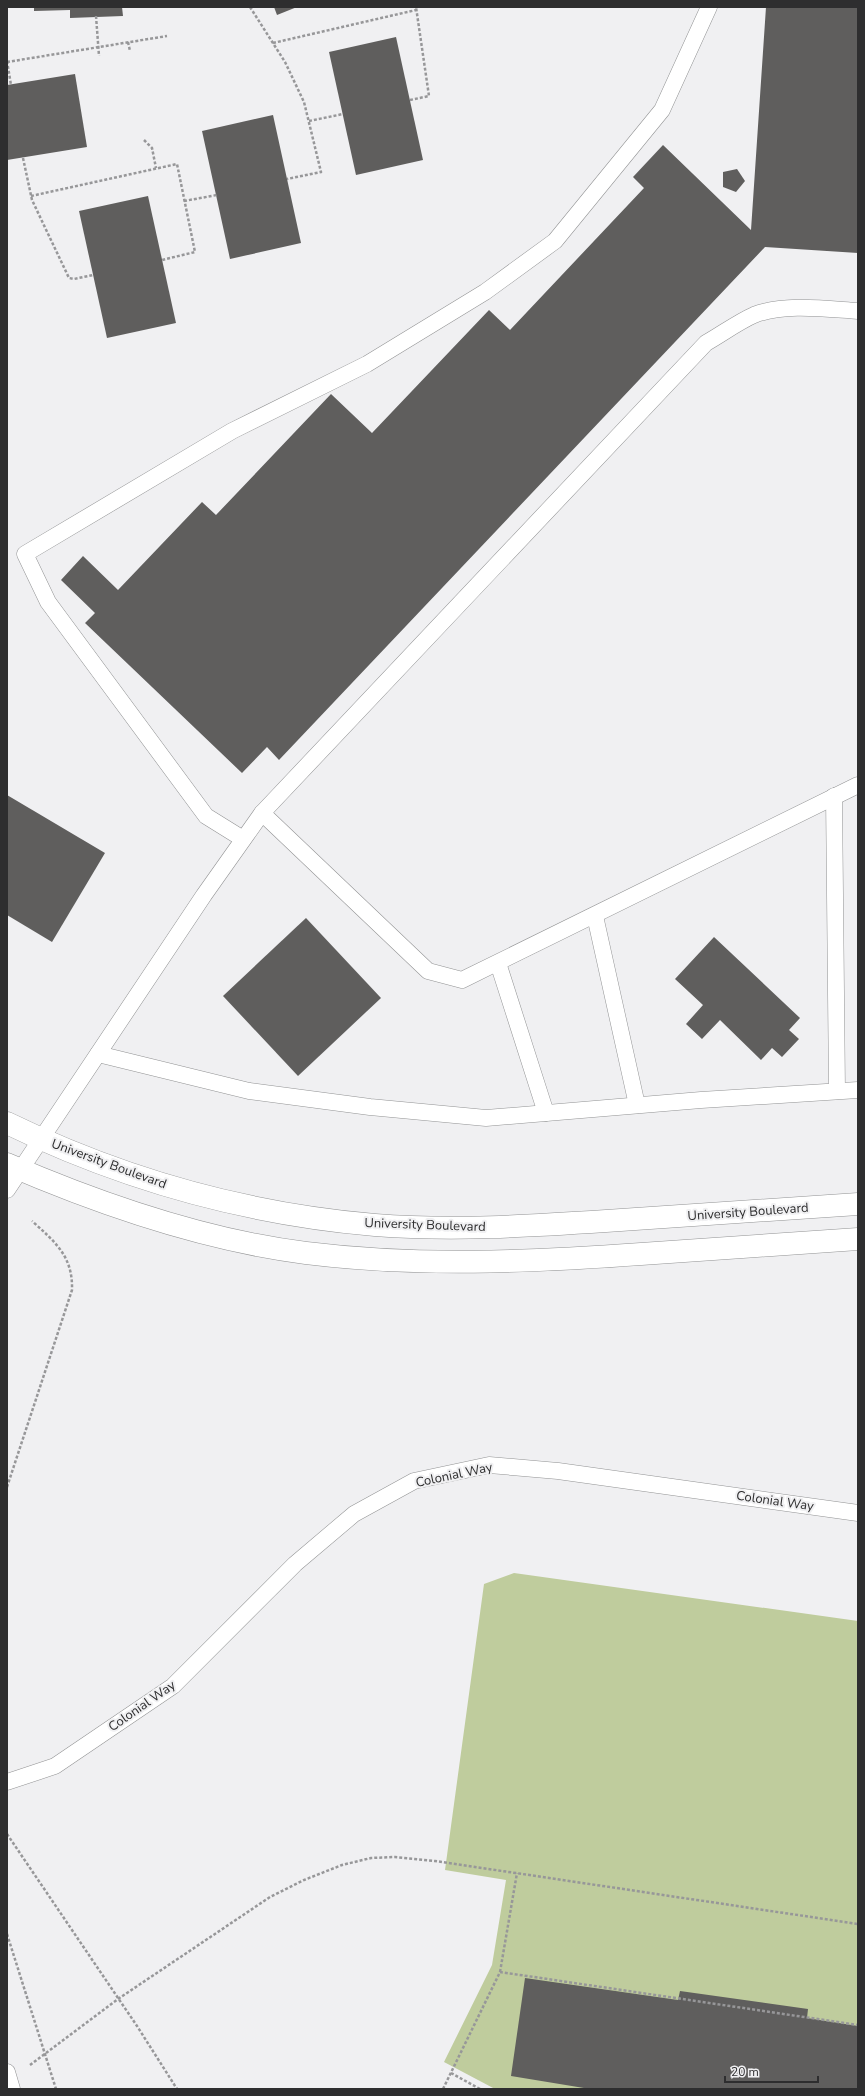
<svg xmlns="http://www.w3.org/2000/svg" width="865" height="2096" viewBox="0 0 865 2096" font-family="'Nunito Sans',sans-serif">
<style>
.green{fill:#bfcc9d}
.building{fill:#5f5e5d}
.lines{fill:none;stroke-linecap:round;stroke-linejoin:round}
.service-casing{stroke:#929394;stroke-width:17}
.primary-casing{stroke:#929394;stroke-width:23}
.path{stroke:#979799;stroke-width:2.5;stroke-dasharray:3 2;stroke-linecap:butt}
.service{stroke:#fff;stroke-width:16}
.primary{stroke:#fff;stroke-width:22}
.labels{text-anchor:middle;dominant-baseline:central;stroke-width:4;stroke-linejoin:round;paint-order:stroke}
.street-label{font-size:13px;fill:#2e2e2f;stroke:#f0f0f2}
</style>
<rect width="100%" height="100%" fill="#f0f0f2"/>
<polygon class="green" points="514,1573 858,1621 858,2089 495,2089 444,2062 492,1965 506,1880 445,1870 484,1584"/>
<g class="building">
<polygon points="34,7 122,7 123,16 70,18 70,10 34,11"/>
<polygon points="274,7 297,7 277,15"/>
<polygon points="766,7 858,7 858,253 765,247 279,760 267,747 242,773 85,623 95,613 61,580 83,556 118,590 202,502 216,515 331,394 372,433 489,310 510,330 644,188 633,177 663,145 751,230"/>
<polygon points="396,37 423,160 356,175 329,52"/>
<polygon points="75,74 87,147 7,160 7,85"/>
<polygon points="273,115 301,243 230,259 202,131"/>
<polygon points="737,169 745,181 736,192 723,187 723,172"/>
<polygon points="148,196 176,323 107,338 79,211"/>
<polygon points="7,795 105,853 52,942 7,915"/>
<polygon points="306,918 381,998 298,1076 223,996"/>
<polygon points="714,937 800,1018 789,1030 799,1039 782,1057 772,1048 761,1060 720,1020 702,1039 686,1024 703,1005 675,979"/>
<polygon points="525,1978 678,2000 680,1991 808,2009 807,2018 858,2026 858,2089 590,2089 511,2076"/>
</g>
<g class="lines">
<defs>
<g id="service">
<polyline points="834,796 837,1091"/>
<polyline points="262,813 428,971 462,980 858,785"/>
<polyline points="243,839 206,816 48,602 25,554 232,431 367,364 485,292 555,241 662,110 709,7"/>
<polyline points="595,916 637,1105"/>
<polyline points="498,963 546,1113"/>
<polyline points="98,1054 249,1091 370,1107 486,1118 701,1100 858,1090"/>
<path d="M7,1190L204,895L262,813L706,343C722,334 738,322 754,315C784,303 827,309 858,311"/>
<polyline points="7,1782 55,1766 173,1686 295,1564 354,1514 414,1481 489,1465 558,1471 858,1513"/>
<polyline points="7,2072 12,2089"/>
</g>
<g id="primary">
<path d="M7,1123C122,1179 248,1214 375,1225C452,1231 529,1226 606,1221C690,1216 774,1210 858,1204"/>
<path d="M7,1164C102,1205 203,1240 306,1253C419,1267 528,1262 641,1254C713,1249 786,1244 858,1239"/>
</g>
</defs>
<use href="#service" class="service-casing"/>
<use href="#primary" class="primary-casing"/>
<g class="path">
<polyline points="250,7 285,62 304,102 321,172 287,179"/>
<polyline points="96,16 99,56"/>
<polyline points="128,42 130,51"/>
<polyline points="273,43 416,10"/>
<polyline points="7,61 11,85"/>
<polyline points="7,62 167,36"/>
<polyline points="410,100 429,96 416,7"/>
<polyline points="309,121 343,114"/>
<polyline points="144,140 152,148 156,168"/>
<polyline points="23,158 32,200 69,278 74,279 93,275"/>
<polyline points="31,196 177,164 195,252 162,260"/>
<polyline points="184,201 217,195"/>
<path d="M7,1487L72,1290C73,1256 55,1242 32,1221"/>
<polyline points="7,1834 137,2026 177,2089"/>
<polyline points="7,1934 56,2089"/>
<polyline points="500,1972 517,1873"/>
<polyline points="30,2065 118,1999 270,1897 304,1880 342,1865 371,1858 395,1857 435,1861 858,1924"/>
<polyline points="451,2073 480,2089"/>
<polyline points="443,2089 500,1972 858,2025"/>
</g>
<use href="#service" class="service"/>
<use href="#primary" class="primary"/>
</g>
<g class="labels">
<g class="street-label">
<text transform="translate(109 1164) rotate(20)">University Boulevard</text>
<text transform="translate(748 1212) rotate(-4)">University Boulevard</text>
<text transform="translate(425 1225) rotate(2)">University Boulevard</text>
<text transform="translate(454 1475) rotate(-12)">Colonial Way</text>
<text transform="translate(775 1501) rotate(8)">Colonial Way</text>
<text transform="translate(142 1706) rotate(-35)">Colonial Way</text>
</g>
</g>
<rect width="865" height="2096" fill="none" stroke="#2e2e2f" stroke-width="16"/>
<path d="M725 2076v6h93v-6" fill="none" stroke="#2e2e2f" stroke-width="2"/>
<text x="731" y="2076" font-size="12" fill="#2e2e2f" stroke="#f0f0f2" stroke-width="3" paint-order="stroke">20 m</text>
</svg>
